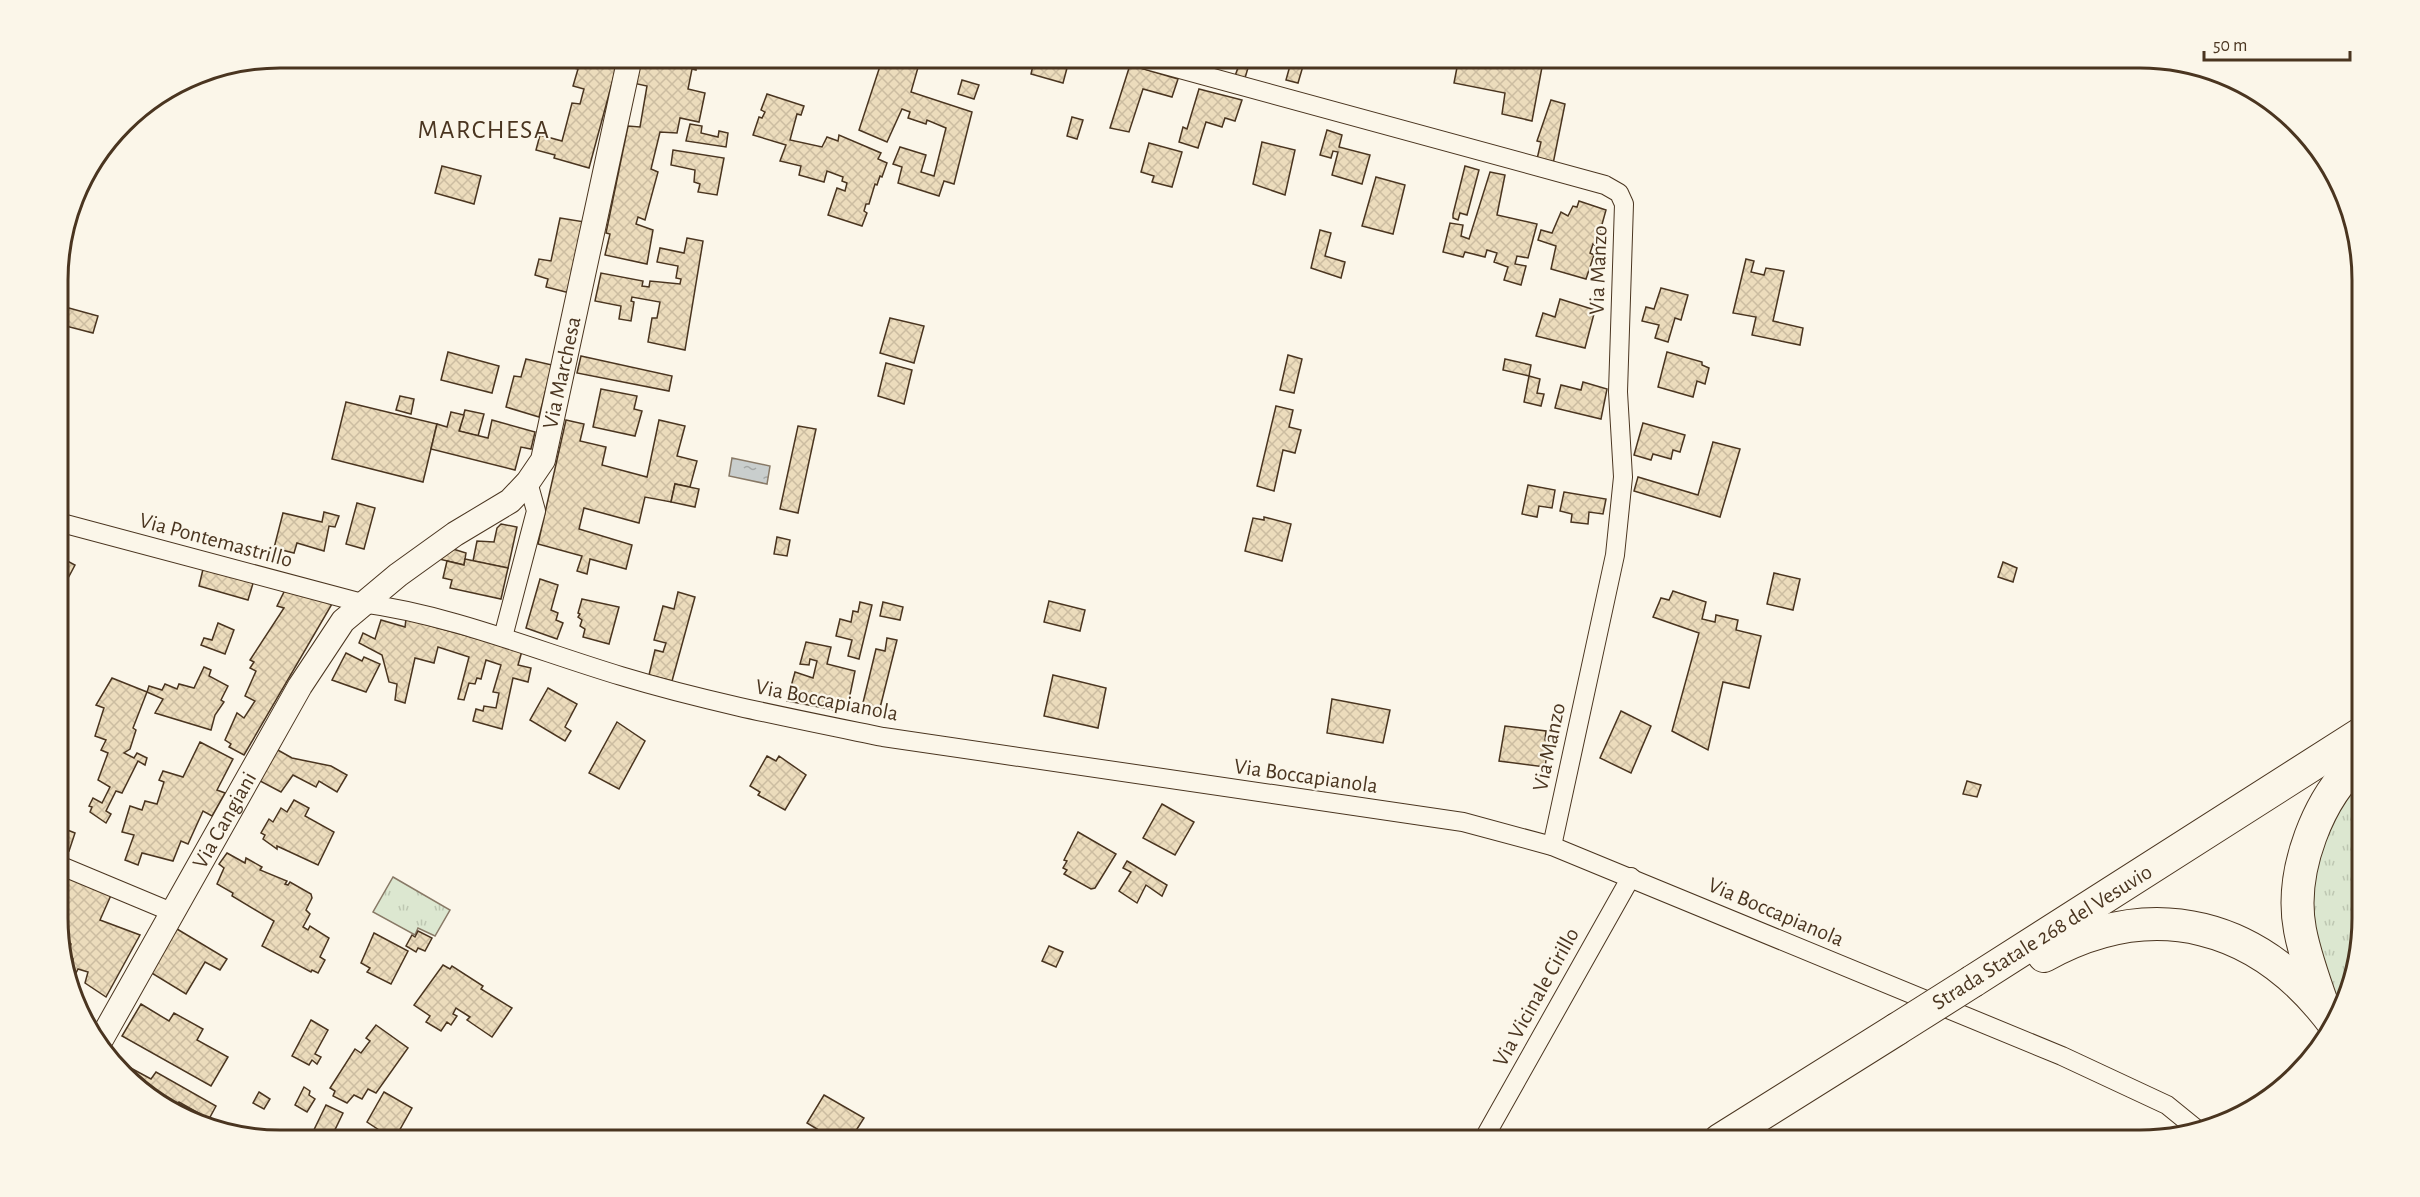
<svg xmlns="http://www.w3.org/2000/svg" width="2420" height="1197" viewBox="0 0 2420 1197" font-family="'Alegreya Sans',sans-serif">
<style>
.grass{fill:url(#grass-tufts);stroke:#887966;stroke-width:1.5}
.water{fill:url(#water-ripples);stroke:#887966;stroke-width:1.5}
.building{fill:url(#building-cross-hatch);stroke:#4a3520;stroke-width:1.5}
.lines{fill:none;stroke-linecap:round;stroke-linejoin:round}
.street-casing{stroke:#4a3520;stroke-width:20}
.secondary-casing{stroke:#4a3520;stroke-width:26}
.highway-casing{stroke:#4a3520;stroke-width:34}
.street{stroke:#fbf6e9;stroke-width:18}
.secondary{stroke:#fbf6e9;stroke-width:24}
.highway{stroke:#fbf6e9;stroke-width:32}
.highway-bridge-casing{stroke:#4a3520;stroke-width:34;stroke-linecap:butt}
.highway-bridge{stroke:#fbf6e9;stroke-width:32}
.labels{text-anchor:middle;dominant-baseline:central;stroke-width:4.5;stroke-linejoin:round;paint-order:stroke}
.street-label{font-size:22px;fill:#4a3520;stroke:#fbf6e9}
.quarter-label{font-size:26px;letter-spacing:1.5px;fill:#4a3520;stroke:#fbf6e9}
.rim{fill:none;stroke:#4a3520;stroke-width:3}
</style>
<defs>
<pattern id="grass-tufts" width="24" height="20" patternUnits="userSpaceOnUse" patternTransform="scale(1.5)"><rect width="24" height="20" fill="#dce7d0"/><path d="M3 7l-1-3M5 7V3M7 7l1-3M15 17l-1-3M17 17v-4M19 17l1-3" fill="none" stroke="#bec7b2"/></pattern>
<pattern id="water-ripples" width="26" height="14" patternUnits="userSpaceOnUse" patternTransform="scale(1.5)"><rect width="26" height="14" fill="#c9cecd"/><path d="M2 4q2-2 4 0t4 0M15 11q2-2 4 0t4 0" fill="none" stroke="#a5a8a6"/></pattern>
<pattern id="building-cross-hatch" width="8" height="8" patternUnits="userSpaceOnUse" patternTransform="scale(1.5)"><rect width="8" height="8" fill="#ecdcbc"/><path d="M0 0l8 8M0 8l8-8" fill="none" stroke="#ccbda1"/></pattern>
</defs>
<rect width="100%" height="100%" fill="#fbf6e9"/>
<g class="grass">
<polygon points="2363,771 2363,917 2341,1012 2309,939 2315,848"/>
<polygon points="393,877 450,910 435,936 418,928 415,935 373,912"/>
</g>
<polygon class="water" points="732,458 770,466 767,484 729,476"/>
<g class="building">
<polygon points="560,57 604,57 618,61 589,168 554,158 555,155 536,150 540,135 562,141 572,103 580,104 584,89 573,86 578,69 558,64"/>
<polygon points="639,57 698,57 696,70 692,69 688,89 705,93 699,122 680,118 677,133 660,132 651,169 658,172 645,220 638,217 636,224 653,230 647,264 605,255 610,234 606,233 628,126 640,127 647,86 633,83"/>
<polygon points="883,57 921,57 911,92 972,112 954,184 944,181 939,196 898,183 902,167 893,164 900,147 926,155 921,172 934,176 946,128 927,120 926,124 908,118 910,112 902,109 887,142 859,130"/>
<polygon points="1035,57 1070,57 1063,83 1031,74"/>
<polygon points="1459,57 1532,57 1530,64 1542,67 1532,121 1502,114 1505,93 1454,83"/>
<polygon points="1291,62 1303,66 1298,83 1286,80"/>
<polygon points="1130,65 1178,79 1172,97 1143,89 1129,132 1110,128"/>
<polygon points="1239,65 1248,68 1245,78 1235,76"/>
<polygon points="962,80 979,85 974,99 958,94"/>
<polygon points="1199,89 1242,100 1235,121 1225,118 1222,127 1206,122 1198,148 1179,142 1183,127 1187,129"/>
<polygon points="767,94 804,106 801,115 797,114 790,140 822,147 827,137 838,141 839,135 881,153 878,159 887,163 882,177 880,176 877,185 875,184 869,204 866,204 864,211 867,213 862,226 828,215 837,188 845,191 847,183 842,181 843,177 827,171 824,182 799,175 801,166 780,161 786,145 753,135 759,117 762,118 765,112 761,110"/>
<polygon points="1551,100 1565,104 1553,164 1537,159 1541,142 1537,141"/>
<polygon points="1072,117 1083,120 1077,139 1067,136"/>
<polygon points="690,124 702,126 701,133 718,137 719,131 728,133 726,147 686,141"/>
<polygon points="1327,130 1342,135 1339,147 1370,155 1362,184 1332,175 1338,152 1333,151 1331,158 1320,155"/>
<polygon points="1262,142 1295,150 1285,195 1253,184"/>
<polygon points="1149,143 1182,152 1172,187 1152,182 1154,176 1141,172"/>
<polygon points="673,150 724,158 717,195 698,192 700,184 694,182 695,170 671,165"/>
<polygon points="442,166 481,176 474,204 435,193"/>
<polygon points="1465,166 1479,170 1467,215 1460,213 1458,220 1453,218 1453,214"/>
<polygon points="1490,172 1505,175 1497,215 1537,224 1528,258 1517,256 1515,264 1526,266 1521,285 1504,280 1508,267 1494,262 1497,253 1487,250 1485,257 1465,252 1463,257 1443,252 1450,223 1463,225 1461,236 1469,239"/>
<polygon points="1376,177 1405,185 1393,234 1362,226"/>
<polygon points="1579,201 1606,210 1596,246 1593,244 1590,253 1594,255 1586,279 1551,269 1556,246 1538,240 1541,230 1552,233 1561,212 1568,216 1573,206 1577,207"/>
<polygon points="560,218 585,222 570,293 546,287 548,279 535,275 539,259 551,261"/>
<polygon points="1320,230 1331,233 1325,256 1345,262 1341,278 1311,268"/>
<polygon points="687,238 703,241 685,350 648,342 652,318 657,318 660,302 632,297 631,301 634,302 631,321 619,319 621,306 595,301 601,273 643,281 642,286 649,287 650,281 680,284 681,279 676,278 678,266 657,262 660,248 684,253"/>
<polygon points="1746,259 1754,261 1751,272 1764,275 1766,268 1784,271 1773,321 1803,328 1800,345 1752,335 1756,317 1733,313"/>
<polygon points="1661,288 1688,295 1681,320 1675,318 1668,342 1655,338 1659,325 1642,321 1646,307 1654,309"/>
<polygon points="1560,299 1595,310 1585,348 1536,336 1543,313 1555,317"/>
<polygon points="58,305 98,316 93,333 58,324"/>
<polygon points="890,318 924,326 914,363 880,353"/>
<polygon points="448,352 499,366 492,393 441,380"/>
<polygon points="1667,352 1702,362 1702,365 1709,368 1705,384 1697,381 1693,397 1658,387"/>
<polygon points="1288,355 1302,359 1294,393 1280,390"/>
<polygon points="581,356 672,376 669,391 577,373"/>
<polygon points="526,359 552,365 539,417 506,407 514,376 521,377"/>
<polygon points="1505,359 1531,365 1529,376 1503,370"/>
<polygon points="886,363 912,370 904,404 878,396"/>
<polygon points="1529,376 1540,379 1537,393 1544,394 1541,406 1524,402"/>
<polygon points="1583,382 1607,389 1601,419 1555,408 1561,385 1581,390"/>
<polygon points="601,389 637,396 634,409 642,411 635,436 593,427"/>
<polygon points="400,396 414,399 411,414 396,410"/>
<polygon points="346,402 437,424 423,482 332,459"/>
<polygon points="1276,406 1293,410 1289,427 1301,430 1295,453 1283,450 1274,491 1257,486"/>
<polygon points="465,410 484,414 478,436 459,431"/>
<polygon points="451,412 464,415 459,431 488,438 492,420 535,432 531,449 521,447 515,470 431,449 437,424 447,427"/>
<polygon points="566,420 584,424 580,441 606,447 602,465 647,477 659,420 685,426 677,456 697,461 690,487 675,484 671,502 645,497 639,523 584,508 579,529 632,545 626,569 590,559 587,574 577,571 582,556 538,544"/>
<polygon points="1643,423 1685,435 1680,452 1673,450 1671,459 1653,454 1651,460 1634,455"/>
<polygon points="798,426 816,429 798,513 780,509"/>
<polygon points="1713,442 1740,449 1720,517 1634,491 1638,477 1698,495"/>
<polygon points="675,484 699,489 695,507 671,502"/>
<polygon points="1528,485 1555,490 1552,508 1539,506 1537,517 1522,514"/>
<polygon points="1564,492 1606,499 1603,514 1589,512 1588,524 1571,522 1572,514 1560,511"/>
<polygon points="357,503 375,508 364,549 346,544"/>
<polygon points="324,512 339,516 335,527 329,526 324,551 297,543 294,553 274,548 283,513 322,522"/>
<polygon points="1264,517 1291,524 1282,561 1245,551 1253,518 1264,520"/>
<polygon points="501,524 517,527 508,568 473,561 477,541 494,542 497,528"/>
<polygon points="777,537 790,540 787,556 774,554"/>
<polygon points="453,549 466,553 464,565 439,559"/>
<polygon points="58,556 75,565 58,597"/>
<polygon points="465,559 508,568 501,599 450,588 452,580 443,578 447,561 464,565"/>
<polygon points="2003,562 2017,568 2013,582 1998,577"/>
<polygon points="204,565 254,580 248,600 199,586"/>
<polygon points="1774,573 1800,579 1793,610 1767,604"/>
<polygon points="540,579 558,585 551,610 558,613 556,620 563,623 557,639 526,628"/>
<polygon points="285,590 332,604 244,755 229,747 231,744 225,740 237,713 244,718 255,701 245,696 256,671 250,668 254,662 250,660 284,608 277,606"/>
<polygon points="1673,591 1706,602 1702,619 1715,622 1716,615 1738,620 1736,630 1761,636 1749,688 1723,682 1708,750 1672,731 1699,633 1653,617 1661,598 1669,600"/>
<polygon points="678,592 695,597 672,681 649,675 655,650 663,652 666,643 654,640 663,606 674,609"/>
<polygon points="582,599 619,607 609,644 583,637 585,629 580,626 582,620 578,617 580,614 578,613"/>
<polygon points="1049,601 1085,610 1080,631 1044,622"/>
<polygon points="860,602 872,605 859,659 848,656 852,640 836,636 840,619 851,622 853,611 858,612"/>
<polygon points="883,602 903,607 900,620 880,616"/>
<polygon points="406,619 522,651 518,665 531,668 528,682 513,678 502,729 473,721 476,709 483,711 484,706 496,708 499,693 493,692 501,665 486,660 481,679 477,678 475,684 469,683 464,700 458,699 469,657 438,647 434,663 415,658 405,703 395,700 397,684 389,682 382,655 359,643 363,633 375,639 381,620 405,627"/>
<polygon points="218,623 234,630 225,654 201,645 204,638 212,640"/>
<polygon points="887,638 897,640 878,716 861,711 876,649 885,651"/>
<polygon points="806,642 831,647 827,664 855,671 847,709 835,706 834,710 787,701 795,672 813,678 817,661 810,659 809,665 800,664"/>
<polygon points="346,653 362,661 364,657 380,664 366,692 332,680"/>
<polygon points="204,667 211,670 209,676 228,686 221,700 224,702 215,715 211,730 155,713 163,699 147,692 149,686 162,690 165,684 177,689 179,684 194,688"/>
<polygon points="1053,675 1106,688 1098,728 1044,716"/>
<polygon points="112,678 147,692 133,728 136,730 130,749 124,753 134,758 137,753 147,758 145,765 138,761 122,793 116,791 106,811 111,814 106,823 90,812 92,807 89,806 93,798 102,803 110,787 98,780 108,753 101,750 106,740 95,736 104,708 96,705"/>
<polygon points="548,688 577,704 565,727 571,731 565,741 530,720"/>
<polygon points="1332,699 1390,710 1383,743 1327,733"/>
<polygon points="1621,711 1651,726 1631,773 1600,758"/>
<polygon points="617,722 645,741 619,789 589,773"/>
<polygon points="1505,726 1546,731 1545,740 1549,741 1545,767 1499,761"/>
<polygon points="200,742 233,759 217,790 225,793 212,816 203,811 188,844 181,841 173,861 142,853 138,865 125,860 134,835 122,832 130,806 142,810 145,801 157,804 164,782 159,780 163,771 183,777"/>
<polygon points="276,749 292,758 331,766 347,775 337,792 319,781 316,787 293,775 281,792 260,781"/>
<polygon points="767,756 776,761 779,756 806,775 785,810 758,795 760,792 750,786"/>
<polygon points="1967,781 1981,785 1977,797 1963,794"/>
<polygon points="294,800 309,808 305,816 334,832 318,865 277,846 277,849 263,839 265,835 261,833 269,819 273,822 281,808 287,812"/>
<polygon points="1162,804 1194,822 1175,855 1143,838"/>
<polygon points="60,827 75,833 69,851 59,848"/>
<polygon points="1078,832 1116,854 1095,888 1091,889 1064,874 1067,870 1063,868 1067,861 1064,860"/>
<polygon points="227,853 245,863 246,858 262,867 260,870 287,881 285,884 288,885 290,882 311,894 312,898 306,910 310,914 303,927 308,930 310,926 329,938 320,957 325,960 318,973 312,970 311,972 262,946 274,921 232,896 233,893 217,884 224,868 219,864"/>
<polygon points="1127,861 1167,885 1162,896 1146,885 1137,903 1119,891 1131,872 1123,868"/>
<polygon points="59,872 112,893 100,920 140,935 106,997 85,983 88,972 78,969 76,973 70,970 73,959 67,957 71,944 59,940"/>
<polygon points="177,929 227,959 220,970 205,962 186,994 150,972"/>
<polygon points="418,931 432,938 425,951 418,948 416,952 406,946 412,935 415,937"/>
<polygon points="374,933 408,951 391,984 367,972 370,968 361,963"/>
<polygon points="1049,946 1063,952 1056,967 1042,961"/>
<polygon points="443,965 450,969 452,966 483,986 481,989 512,1008 492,1037 467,1020 470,1017 456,1008 453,1014 457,1016 451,1025 447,1022 441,1031 426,1022 430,1016 414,1005"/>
<polygon points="141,1004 169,1021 174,1013 203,1029 197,1040 228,1057 211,1086 122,1036"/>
<polygon points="311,1020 328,1030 315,1054 321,1057 317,1064 312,1060 309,1065 292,1056"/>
<polygon points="376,1025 408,1048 376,1093 368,1089 362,1099 354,1095 347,1103 333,1096 335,1091 330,1088 355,1049 361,1053 370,1041 366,1038"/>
<polygon points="114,1059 151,1079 156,1072 216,1106 209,1119 179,1102 176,1107 154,1095"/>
<polygon points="304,1087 310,1091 309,1095 315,1099 307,1112 295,1105"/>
<polygon points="259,1092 270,1099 264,1109 253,1103"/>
<polygon points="384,1092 412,1108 394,1140 374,1140 379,1130 367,1122"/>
<polygon points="824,1095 864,1118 850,1140 835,1140 807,1123"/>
<polygon points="326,1105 343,1113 330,1140 309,1140"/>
</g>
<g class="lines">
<defs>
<g id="street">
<polyline points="1136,57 1605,185 1619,193 1624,204 1618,392 1623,477 1615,555 1552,846"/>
<path d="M58,522L362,603C451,615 535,650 621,676C707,702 795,719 883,737L1463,822L1552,846L2062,1056L2167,1105L2199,1131"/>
<polyline points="503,637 536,511 528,482"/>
<polyline points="59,865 174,913"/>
<polyline points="1483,1140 1631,877"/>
</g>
<g id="secondary">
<path id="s1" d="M98,1045L300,686L343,621L398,575L455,534L510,501L528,482L543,460L630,57"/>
</g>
<g id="highway">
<path d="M2044,956C2154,895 2260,924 2334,1024"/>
<polyline points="1973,981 2362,733"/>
<path d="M2323,1006C2314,981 2305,956 2300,930C2289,872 2318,795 2363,758"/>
<polyline points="1720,1140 1897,1029"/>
</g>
</defs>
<use href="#street" class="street-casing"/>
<use href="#secondary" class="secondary-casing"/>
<use href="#highway" class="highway-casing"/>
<use href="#street" class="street"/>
<use href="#secondary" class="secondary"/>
<use href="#highway" class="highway"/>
<defs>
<polyline id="highway-bridge" points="1897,1029 1973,981"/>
</defs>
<use href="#highway-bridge" class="highway-bridge-casing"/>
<use href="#highway-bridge" class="highway-bridge"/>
</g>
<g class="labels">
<g class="street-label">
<text transform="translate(1598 270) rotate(-88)">Via Manzo</text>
<text stroke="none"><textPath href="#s1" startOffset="838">Via Marchesa</textPath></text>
<text transform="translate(216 540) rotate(15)">Via Pontemastrillo</text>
<text transform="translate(827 700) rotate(11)">Via Boccapianola</text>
<text transform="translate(1549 747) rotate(-78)">Via Manzo</text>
<text transform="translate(1306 776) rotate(8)">Via Boccapianola</text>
<text stroke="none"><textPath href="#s1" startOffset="258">Via Cangiani</textPath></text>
<text transform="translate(1776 912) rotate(23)">Via Boccapianola</text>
<text transform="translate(2042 937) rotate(-32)">Strada Statale 268 del Vesuvio</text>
<text transform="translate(1536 997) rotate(-61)">Via Vicinale Cirillo</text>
</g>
<g class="quarter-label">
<text x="484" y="130">MARCHESA</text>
</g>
</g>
<path d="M0 0H2420V1197H0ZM280 68H2140A212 212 0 0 1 2352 280V918A212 212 0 0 1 2140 1130H280A212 212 0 0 1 68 918V280A212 212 0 0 1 280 68Z" fill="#fbf6e9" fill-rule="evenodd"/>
<path class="rim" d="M280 68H2140A212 212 0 0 1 2352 280V918A212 212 0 0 1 2140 1130H280A212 212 0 0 1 68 918V280A212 212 0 0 1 280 68Z"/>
<path d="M2204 51v9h146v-9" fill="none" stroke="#4a3520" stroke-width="3"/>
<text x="2213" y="51" font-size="18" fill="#4a3520" stroke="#fbf6e9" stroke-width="4.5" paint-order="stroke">50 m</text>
</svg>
